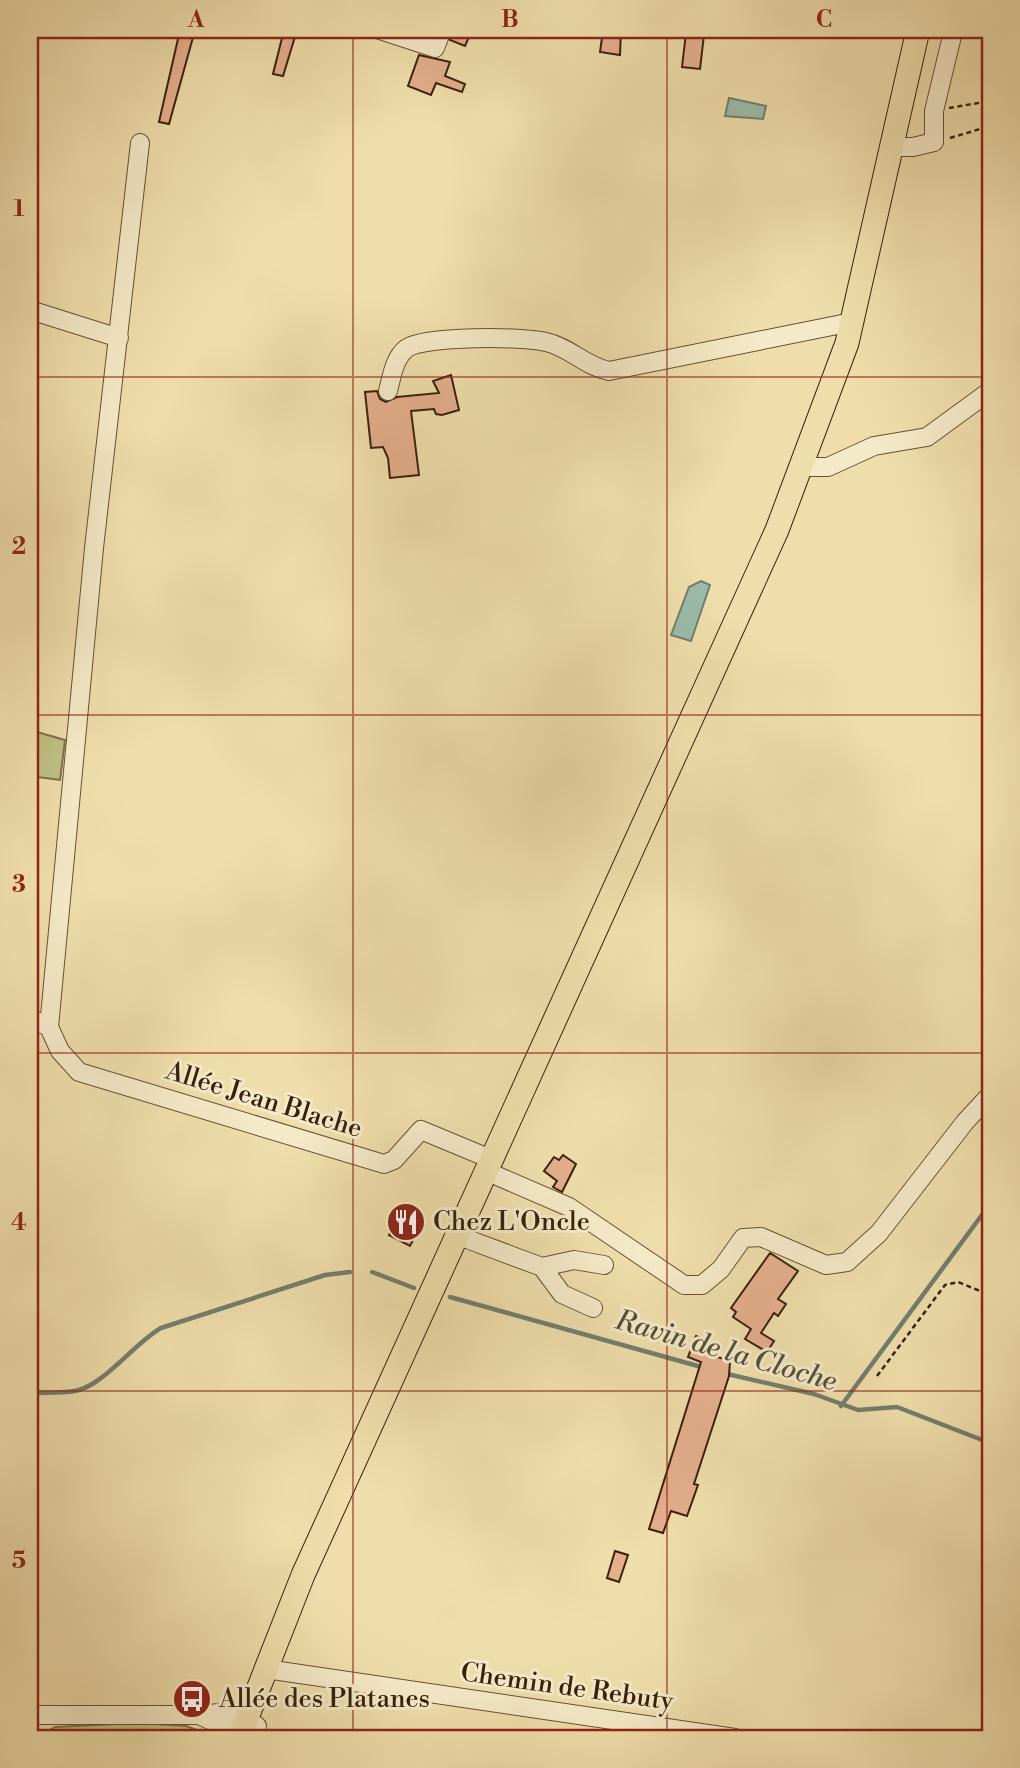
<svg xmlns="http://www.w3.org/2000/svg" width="1020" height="1768" viewBox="0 0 1020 1768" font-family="'Libre Bodoni',serif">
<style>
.green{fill:#bfc085;stroke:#7c7049;stroke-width:2}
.water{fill:#9abcac;stroke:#737e6c;stroke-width:2}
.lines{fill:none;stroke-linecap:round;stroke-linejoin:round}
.stream{stroke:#737e6c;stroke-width:4.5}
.building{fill:#e5af8d;stroke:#38200d;stroke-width:2}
.minor-casing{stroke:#665034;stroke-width:20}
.major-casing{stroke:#38200d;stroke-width:25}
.path{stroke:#38200d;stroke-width:2.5;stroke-dasharray:5 3.5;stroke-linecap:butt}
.minor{stroke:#f5eac8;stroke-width:18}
.major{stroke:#efdeab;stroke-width:23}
.grid{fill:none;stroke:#8f2418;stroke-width:2;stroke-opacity:0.55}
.labels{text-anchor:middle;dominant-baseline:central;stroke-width:6;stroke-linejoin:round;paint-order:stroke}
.street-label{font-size:26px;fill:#38200d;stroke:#f5eac8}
.poi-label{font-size:26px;fill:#38200d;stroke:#f5eac8;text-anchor:start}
.water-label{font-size:28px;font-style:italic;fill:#554f3d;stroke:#f5eac8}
.neatline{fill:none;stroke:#8f2418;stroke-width:2.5}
.grid-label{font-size:23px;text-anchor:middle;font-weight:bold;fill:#8f2418}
</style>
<rect width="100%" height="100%" fill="#efdeab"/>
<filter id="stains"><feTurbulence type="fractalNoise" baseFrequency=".00286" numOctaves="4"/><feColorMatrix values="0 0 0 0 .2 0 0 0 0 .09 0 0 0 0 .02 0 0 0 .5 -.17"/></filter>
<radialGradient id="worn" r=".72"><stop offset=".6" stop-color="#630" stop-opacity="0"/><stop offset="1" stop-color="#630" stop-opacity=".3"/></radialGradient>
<g class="green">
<polygon points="30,730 65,740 60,780 30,776"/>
<polygon points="139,1723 186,1726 205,1733 206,1738 37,1738 55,1727"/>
</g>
<g class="water">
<polygon points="729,98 766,106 763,119 725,116"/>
<polygon points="701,581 710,585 691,641 671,635 689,587"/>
</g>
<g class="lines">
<g class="stream">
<polyline points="372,1272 414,1288"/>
<polyline points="450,1297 705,1368"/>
<polyline points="723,1373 814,1394 858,1410 897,1407 990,1443"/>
<path d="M30,1393C45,1392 64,1394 79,1390C105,1383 136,1342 161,1328L325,1275L350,1272"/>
<polyline points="841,1406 990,1204"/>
</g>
</g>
<g class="building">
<polygon points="180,30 195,30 169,124 159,122"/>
<polygon points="284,30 297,30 283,76 273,74"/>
<polygon points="453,30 472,30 465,46 450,40"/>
<polygon points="603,30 621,30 620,55 600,52"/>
<polygon points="686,33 704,35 700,69 682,67"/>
<polygon points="419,55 450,62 445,76 465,84 462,92 436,83 431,95 408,86"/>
<polygon points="451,375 459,410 442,415 436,414 434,409 411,411 419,475 390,478 388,458 383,447 371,448 365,392 377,391 380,399 386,402 397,397 439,393 433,381"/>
<polygon points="563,1155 576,1164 562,1192 553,1187 557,1181 544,1171 554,1157 559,1160"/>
<polygon points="402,1213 417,1220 411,1231 416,1234 410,1246 389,1235"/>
<polygon points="770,1253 798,1271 778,1299 786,1304 778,1316 774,1313 761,1333 774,1341 767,1352 745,1339 751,1329 733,1317 736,1312 731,1308"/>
<polygon points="696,1336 710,1342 705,1353 730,1361 729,1376 694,1484 698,1485 687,1516 671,1511 663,1533 649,1529 701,1362 688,1357"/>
<polygon points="615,1551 628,1555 619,1582 607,1578"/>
</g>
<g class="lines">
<defs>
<g id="minor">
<polyline points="380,30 435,48 442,30"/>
<polyline points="891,147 913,147 934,142 934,111 953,32"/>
<polyline points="30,310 119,338"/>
<path d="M388,391C392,376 394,358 407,348C425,336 523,336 546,342C569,347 585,366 609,371L852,322"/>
<polyline points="801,467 828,467 874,446 927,437 990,391"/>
<polyline points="30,1018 49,1027 60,1051 79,1072 384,1164 394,1160 421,1130 493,1160"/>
<polyline points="49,1027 94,548 140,143"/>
<polyline points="488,1172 569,1207 684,1285 702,1285 721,1269 743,1238 761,1237 826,1265 847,1262 879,1233 965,1122 990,1095"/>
<polyline points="459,1236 542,1267 562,1294 593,1308"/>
<polyline points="542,1267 574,1260 604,1265"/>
<polyline points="266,1669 735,1738"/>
<polygon points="229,1712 240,1714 257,1726 234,1731 199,1715"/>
<polyline points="30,1715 199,1715"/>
</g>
<polyline id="major" points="239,1738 303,1575 777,530 847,343 918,30"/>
</defs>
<use href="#minor" class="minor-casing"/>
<use href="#major" class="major-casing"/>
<g class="path">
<polyline points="949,108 990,101"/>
<polyline points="950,138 990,126"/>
<polyline points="877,1376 945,1285 958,1282 990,1295"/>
</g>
<use href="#minor" class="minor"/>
<use href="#major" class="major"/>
</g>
<path class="grid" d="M353,30V1738M667,30V1738M30,377H990M30,715H990M30,1053H990M30,1391H990"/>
<defs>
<symbol id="restaurant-disc" viewBox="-11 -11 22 22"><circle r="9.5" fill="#8f2418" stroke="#f5eac8"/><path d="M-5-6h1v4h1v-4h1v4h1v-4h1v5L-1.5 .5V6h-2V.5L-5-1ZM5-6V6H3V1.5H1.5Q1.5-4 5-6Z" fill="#fff"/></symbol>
<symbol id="bus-disc" viewBox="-11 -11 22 22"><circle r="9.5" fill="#8f2418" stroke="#f5eac8"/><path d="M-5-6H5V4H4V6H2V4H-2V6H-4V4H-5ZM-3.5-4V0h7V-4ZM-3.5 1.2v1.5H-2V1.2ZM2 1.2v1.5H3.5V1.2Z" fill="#fff"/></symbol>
</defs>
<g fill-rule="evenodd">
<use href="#restaurant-disc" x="384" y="1200" width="44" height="44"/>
<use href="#bus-disc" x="170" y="1677" width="44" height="44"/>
</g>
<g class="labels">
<g class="street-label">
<text transform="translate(264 1100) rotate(17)">Allée Jean Blache</text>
<text transform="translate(567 1687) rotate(8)">Chemin de Rebuty</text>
</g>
<g class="poi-label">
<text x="433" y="1222">Chez L'Oncle</text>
<text x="219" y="1699">Allée des Platanes</text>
</g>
<g class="water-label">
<text transform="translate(726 1351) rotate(16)">Ravin de la Cloche</text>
</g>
</g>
<rect width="1020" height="1768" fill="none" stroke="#efdeab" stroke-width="77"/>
<rect x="38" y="38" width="944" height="1692" class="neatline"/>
<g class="grid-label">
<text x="196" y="27">A</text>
<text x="510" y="27">B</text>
<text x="824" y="27">C</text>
<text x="19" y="216">1</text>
<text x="19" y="554">2</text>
<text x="19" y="892">3</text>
<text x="19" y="1230">4</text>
<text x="19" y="1568">5</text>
</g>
<rect width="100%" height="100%" filter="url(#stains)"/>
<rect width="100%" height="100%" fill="url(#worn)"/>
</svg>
